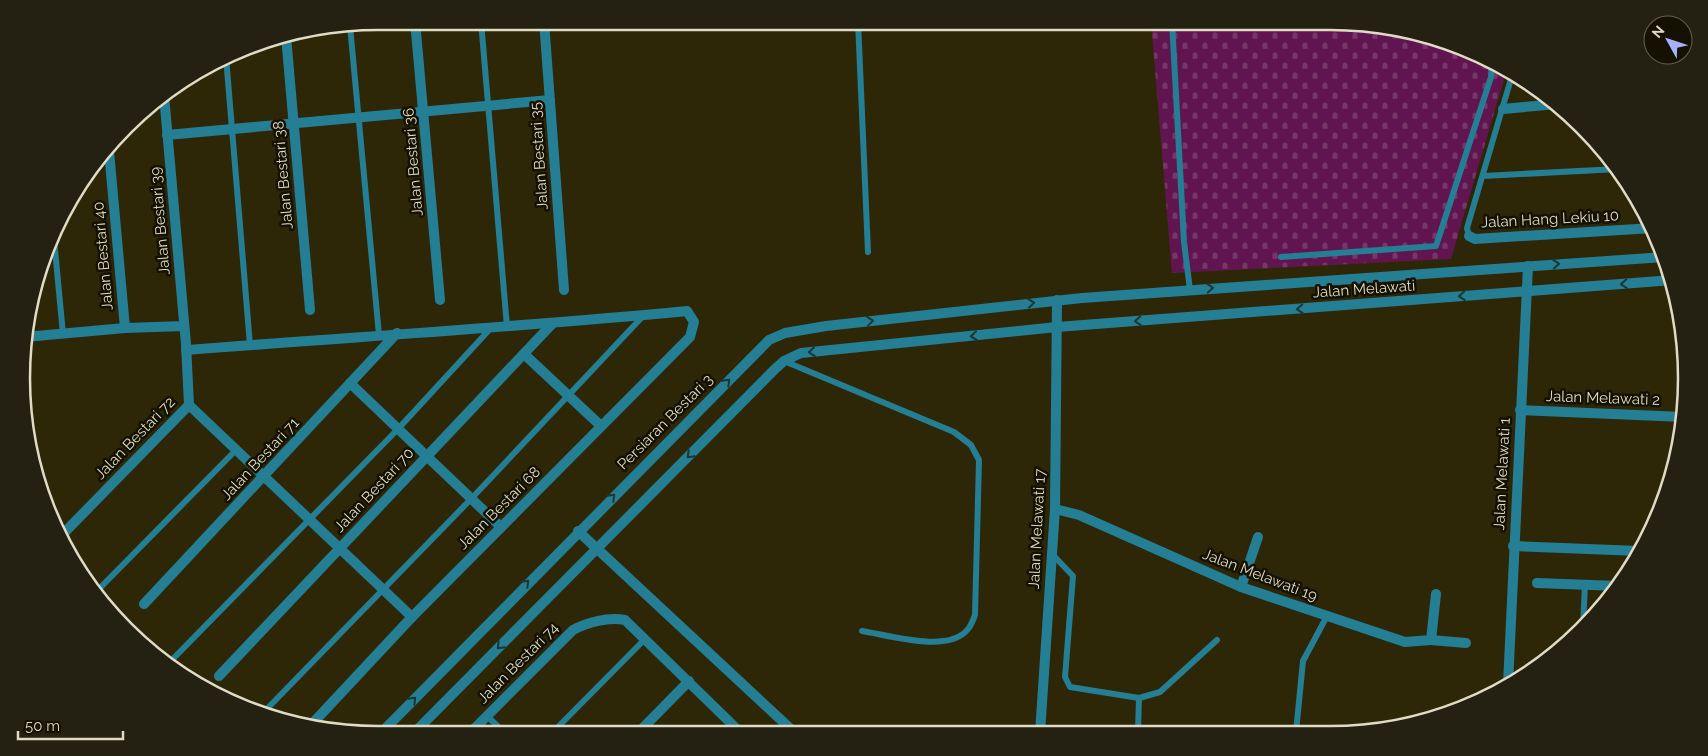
<svg xmlns="http://www.w3.org/2000/svg" width="1708" height="756" viewBox="0 0 1708 756" font-family="Raleway,sans-serif">
<style>
.cemetery{fill:url(#cemetery-stones)}
.lines{fill:none;stroke-linecap:round;stroke-linejoin:round}
.service{stroke:#247e94;stroke-width:6}
.minor{stroke:#247e94;stroke-width:10}
.tertiary{stroke:#247e94;stroke-width:10}
.oneway{stroke:#1a3635}
.labels{text-anchor:middle;dominant-baseline:central;stroke-width:5;stroke-linejoin:round;paint-order:stroke}
.street-label{font-size:15px;fill:#dfdbc4;stroke:#141002}
.rim{fill:none;stroke:#dfdbc4;stroke-width:2.5}
</style>
<defs>
<pattern id="cemetery-stones" width="16" height="16" patternUnits="userSpaceOnUse" patternTransform="scale(1.25)"><rect width="16" height="16" fill="#601551"/><path d="M2 7V4a2 2 0 0 1 4 0v3zM10 15v-3a2 2 0 0 1 4 0v3z" fill="#763668"/></pattern>
</defs>
<rect width="100%" height="100%" fill="#2e2707"/>
<g class="cemetery">
<polygon points="582,21 705,21 583,31"/>
<polygon points="1151,21 1330,21 1445,40 1507,69 1451,259 1172,273"/>
</g>
<g class="lines">
<g class="service">
<polyline points="481,21 507,327"/>
<polyline points="858,21 868,252"/>
<polyline points="1172,21 1184,242 1190,290"/>
<polyline points="350,26 379,335"/>
<polyline points="226,57 250,345"/>
<polyline points="1483,176 1618,169"/>
<polyline points="1469,236 1467,228 1513,72"/>
<polyline points="54,239 63,334"/>
<polyline points="1281,257 1436,246 1491,77 1492,62"/>
<path d="M784,361L954,432L971,445L979,460L975,615C973,620 971,626 968,629C949,654 888,635 862,631"/>
<polyline points="1052,554 1073,576 1065,677 1070,687 1139,698 1160,692 1217,640"/>
<polyline points="97,591 236,450"/>
<polyline points="1583,626 1585,585"/>
<polyline points="168,664 398,429 490,329"/>
<polyline points="261,715 471,499 644,315"/>
<polyline points="487,716 506,734"/>
<polyline points="1138,732 1139,698"/>
<polyline points="1296,732 1303,661 1327,616"/>
<polyline points="551,734 645,639"/>
<polyline points="726,734 734,726"/>
</g>
<g class="minor">
<polyline points="415,21 440,300"/>
<polyline points="544,21 564,290"/>
<polyline points="286,36 310,310"/>
<polyline points="1503,109 1557,104"/>
<polyline points="167,135 550,100"/>
<polyline points="109,151 125,328"/>
<polyline points="1469,236 1475,239 1653,228"/>
<polyline points="25,337 125,328 184,326"/>
<path d="M186,350C353,337 520,327 687,311L694,322L690,337L412,617L312,724"/>
<polyline points="524,354 601,426"/>
<polyline points="350,383 501,527"/>
<polyline points="189,405 412,617"/>
<polyline points="1520,410 1684,417"/>
<polyline points="1055,509 1079,515 1241,587 1405,642 1431,640 1436,594"/>
<polyline points="578,531 795,733"/>
<polyline points="61,536 189,405 186,344 164,95"/>
<polyline points="1513,546 1639,551"/>
<polyline points="1537,583 1618,586"/>
<polyline points="1241,587 1258,537"/>
<polyline points="144,604 397,333"/>
<polyline points="1431,640 1466,643"/>
<polyline points="219,676 552,324"/>
<polyline points="1508,684 1528,266"/>
<polyline points="1040,733 1055,509 1057,300"/>
<path d="M469,734L573,630C588,622 608,617 625,620L742,734"/>
<polyline points="637,734 689,681"/>
</g>
<g class="tertiary">
<polyline points="379,735 769,340 785,333 826,326 1082,298 1664,257"/>
<polyline points="412,735 775,369 784,361 801,353 1057,327 1673,280"/>
</g>
</g>
<defs><path id="oneway-chevron" d="M-2-3.5L2.5 0L-2 3.5" fill="none" stroke-width="1.6" stroke-linecap="round" stroke-linejoin="round" transform="scale(1.25)"/></defs>
<g class="oneway">
<use href="#oneway-chevron" transform="translate(1556 264) rotate(-4)"/>
<use href="#oneway-chevron" transform="translate(1624 284) rotate(176)"/>
<use href="#oneway-chevron" transform="translate(1210 288) rotate(-4)"/>
<use href="#oneway-chevron" transform="translate(1462 296) rotate(176)"/>
<use href="#oneway-chevron" transform="translate(1031 303) rotate(-6)"/>
<use href="#oneway-chevron" transform="translate(1300 309) rotate(176)"/>
<use href="#oneway-chevron" transform="translate(870 321) rotate(-7)"/>
<use href="#oneway-chevron" transform="translate(1138 321) rotate(176)"/>
<use href="#oneway-chevron" transform="translate(974 336) rotate(174)"/>
<use href="#oneway-chevron" transform="translate(812 352) rotate(174)"/>
<use href="#oneway-chevron" transform="translate(727 382) rotate(-45)"/>
<use href="#oneway-chevron" transform="translate(690 455) rotate(135)"/>
<use href="#oneway-chevron" transform="translate(612 497) rotate(-45)"/>
<use href="#oneway-chevron" transform="translate(526 583) rotate(-45)"/>
<use href="#oneway-chevron" transform="translate(500 646) rotate(135)"/>
<use href="#oneway-chevron" transform="translate(413 700) rotate(-46)"/>
</g>
<g class="labels">
<g class="street-label">
<text transform="translate(539 156) rotate(-94)">Jalan Bestari 35</text>
<text transform="translate(413 162) rotate(-95)">Jalan Bestari 36</text>
<text transform="translate(283 175) rotate(-95)">Jalan Bestari 38</text>
<text transform="translate(1550 219) rotate(-3)">Jalan Hang Lekiu 10</text>
<text transform="translate(160 221) rotate(-95)">Jalan Bestari 39</text>
<text transform="translate(103 256) rotate(-95)">Jalan Bestari 40</text>
<text transform="translate(1364 289) rotate(-4)">Jalan Melawati</text>
<text transform="translate(1603 398) rotate(2)">Jalan Melawati 2</text>
<text transform="translate(665 422) rotate(-45)">Persiaran Bestari 3</text>
<text transform="translate(135 438) rotate(-46)">Jalan Bestari 72</text>
<text transform="translate(260 459) rotate(-47)">Jalan Bestari 71</text>
<text transform="translate(1502 474) rotate(-87)">Jalan Melawati 1</text>
<text transform="translate(374 490) rotate(-47)">Jalan Bestari 70</text>
<text transform="translate(499 508) rotate(-45)">Jalan Bestari 68</text>
<text transform="translate(1037 529) rotate(-87)">Jalan Melawati 17</text>
<text transform="translate(1260 575) rotate(21)">Jalan Melawati 19</text>
<text transform="translate(518 663) rotate(-45)">Jalan Bestari 74</text>
</g>
</g>
<path d="M0 0H1708V756H0ZM378 30H1330A348 348 0 0 1 1678 378V378A348 348 0 0 1 1330 726H378A348 348 0 0 1 30 378V378A348 348 0 0 1 378 30Z" fill="#242012" fill-rule="evenodd"/>
<path class="rim" d="M378 30H1330A348 348 0 0 1 1678 378V378A348 348 0 0 1 1330 726H378A348 348 0 0 1 30 378V378A348 348 0 0 1 378 30Z"/>
<g transform="translate(1668 40) rotate(310)"><circle r="24" fill="#141002" stroke="#656150"/>
<path d="M0-4L9 19L0 12L-9 19Z" fill="#a6b1fc"/>
<text y="-8" font-size="14" font-weight="bold" text-anchor="middle" fill="#dfdbc4">N</text>
</g>
<path d="M18 731v8h105v-8" fill="none" stroke="#dfdbc4" stroke-width="2.5"/>
<text x="25" y="731" font-size="15" fill="#dfdbc4" stroke="#141002" stroke-width="4" paint-order="stroke">50 m</text>
</svg>
